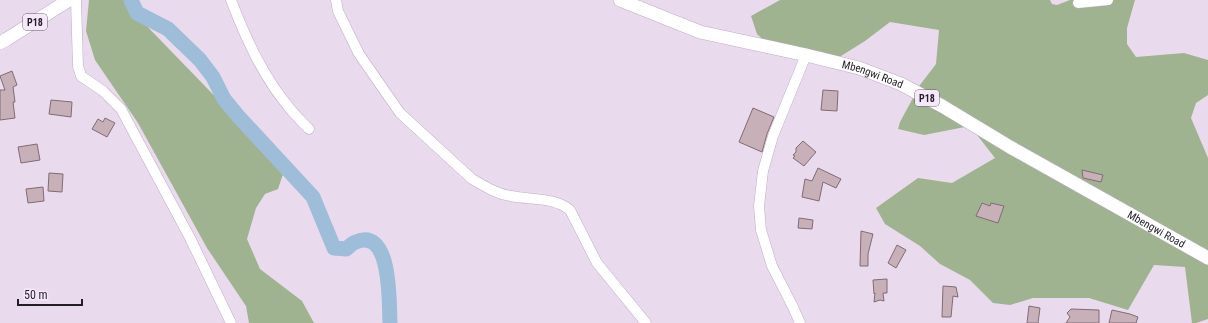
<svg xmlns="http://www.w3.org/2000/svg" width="1208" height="323" viewBox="0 0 1208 323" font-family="'Roboto Condensed',sans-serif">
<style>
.forest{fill:#a0b390}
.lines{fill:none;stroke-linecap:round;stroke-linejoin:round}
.river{stroke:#9dbdd9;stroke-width:15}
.building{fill:#c8b0b9;stroke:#816b73}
.minor-casing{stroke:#bbaec0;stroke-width:11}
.major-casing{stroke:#bbaec0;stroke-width:14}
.minor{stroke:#fff;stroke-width:10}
.major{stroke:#fff;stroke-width:13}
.labels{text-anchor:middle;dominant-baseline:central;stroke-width:3;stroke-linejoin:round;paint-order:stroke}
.shield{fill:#f6e8fb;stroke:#625b65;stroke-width:1}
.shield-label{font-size:10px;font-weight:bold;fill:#231e25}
.street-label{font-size:11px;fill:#231e25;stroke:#f6e8fb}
</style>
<rect width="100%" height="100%" fill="#e9dbed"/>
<g class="forest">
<polygon points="89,0 126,0 132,4 139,18 265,148 283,174 278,189 265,194 256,208 247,239 260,269 302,301 314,323 249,323 246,306 207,248 138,123 95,60 86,31"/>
<polygon points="780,0 1050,0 1052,4 1057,5 1070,0 1135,0 1127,28 1127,44 1136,57 1184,53 1208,60 1208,95 1196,103 1191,118 1208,158 1208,319 1196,323 1192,323 1185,267 1154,265 1128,310 1089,298 1033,298 1010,305 993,303 970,280 940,264 920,246 885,224 876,208 918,178 952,183 995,158 970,126 924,135 898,129 900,122 920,85 936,64 939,30 890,22 865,41 841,56 803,62 775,51 757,34 751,16"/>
</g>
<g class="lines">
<path class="river" d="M131,0L137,13L168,29L200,60L213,77L224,99L238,116L313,197L334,248L346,249C349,247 352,243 356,242C392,226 389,304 390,323"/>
</g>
<g class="building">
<polygon points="12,71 17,85 13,87 15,102 13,102 15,118 0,120 0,90 5,90 0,76"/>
<polygon points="823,90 838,91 837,111 821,110"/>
<polygon points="51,100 72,102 71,117 49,114"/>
<polygon points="753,108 774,117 767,134 762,152 739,142"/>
<polygon points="105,118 115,123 107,137 92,129 98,119 103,122"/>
<polygon points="803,141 816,152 804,166 793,158 795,156 793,155 796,152 796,148"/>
<polygon points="37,144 40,160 21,163 18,147"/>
<polygon points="818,168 841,179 836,188 823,182 819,201 802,197 805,179 812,181"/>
<polygon points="1082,170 1103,175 1101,182 1083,178"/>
<polygon points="49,173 63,174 62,192 48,191"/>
<polygon points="43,187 44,201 28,203 26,189"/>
<polygon points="982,203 990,206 991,203 1004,206 998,223 976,216"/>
<polygon points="799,218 813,220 812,229 798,228"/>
<polygon points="861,231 873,234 868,254 868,266 860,266"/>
<polygon points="897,245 906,250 896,268 888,263"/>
<polygon points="887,279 887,293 883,293 884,301 880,300 874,302 875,293 874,294 873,280"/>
<polygon points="943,286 956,287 958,297 953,296 951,317 942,317"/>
<polygon points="1029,306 1040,308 1038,323 1027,323"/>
<polygon points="1071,309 1099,310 1099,323 1066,323 1070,317 1067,313"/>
<polygon points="1112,310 1130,314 1138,317 1136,323 1109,323"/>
</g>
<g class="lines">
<defs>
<g id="minor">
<polyline points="76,0 78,66 81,76 103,91 121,109 190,238 231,323"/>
<path d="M231,0C246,39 264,79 292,111C297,117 303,123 309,129"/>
<path d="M336,0L338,11L359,54L400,113L472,179C484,186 497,194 511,196C530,200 555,197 570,210L597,263L646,323"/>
<polyline points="1078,3 1108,0"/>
<polyline points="800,323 793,307 772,266 761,230 759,206 763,171 773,136 806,55"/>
</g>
<g id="major">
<path id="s1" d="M620,0L700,32L806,55L859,68L901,84L942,106L1010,147L1208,258"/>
<polyline points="0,43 7,39 69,0"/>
</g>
</defs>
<use href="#minor" class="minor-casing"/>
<use href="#major" class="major-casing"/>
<use href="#minor" class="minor"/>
<use href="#major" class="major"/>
</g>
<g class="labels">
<g class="shield">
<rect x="23" y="14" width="24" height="16" rx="3"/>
<rect x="915" y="90" width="24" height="16" rx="3"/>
</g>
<g class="shield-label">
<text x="35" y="22">P18</text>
<text x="927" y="98">P18</text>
</g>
<g class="street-label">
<text stroke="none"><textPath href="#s1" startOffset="264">Mbengwi Road</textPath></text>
<text stroke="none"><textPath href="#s1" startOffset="588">Mbengwi Road</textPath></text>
</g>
</g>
<path d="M18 299v6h64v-6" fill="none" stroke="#231e25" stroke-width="2"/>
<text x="24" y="299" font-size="12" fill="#231e25" stroke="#f6e8fb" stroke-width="3" paint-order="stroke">50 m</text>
</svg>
